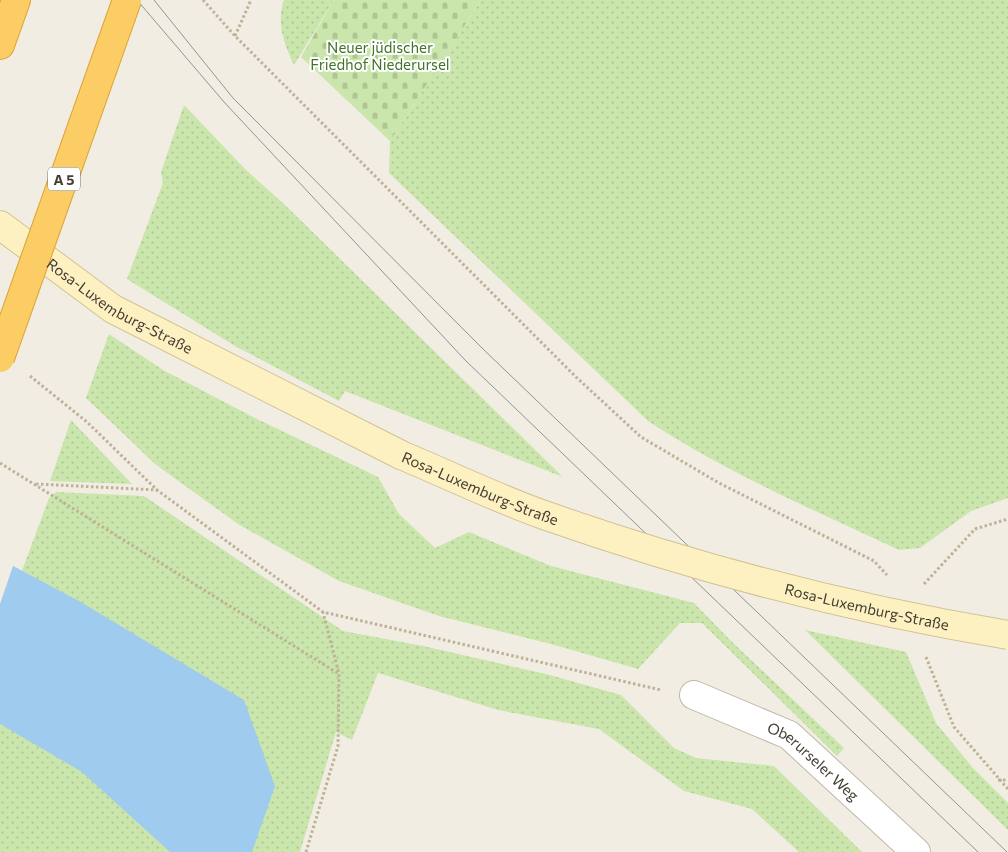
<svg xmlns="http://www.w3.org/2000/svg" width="1008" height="852" viewBox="0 0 1008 852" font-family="Commissioner,sans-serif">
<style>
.grass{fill:url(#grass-dots)}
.cemetery{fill:url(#cemetery-stones)}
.water{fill:#9fccee}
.pier{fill:#f1ede3}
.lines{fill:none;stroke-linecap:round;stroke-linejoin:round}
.street-casing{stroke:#bfb8a9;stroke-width:30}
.secondary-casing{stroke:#d1c293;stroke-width:30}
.highway-casing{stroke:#dba234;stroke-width:30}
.path{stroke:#beb197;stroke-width:3;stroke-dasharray:2.5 2.5;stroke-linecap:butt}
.street{stroke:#fff;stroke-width:28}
.secondary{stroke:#fef1c1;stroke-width:28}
.highway{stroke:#fccd64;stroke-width:28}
.tram{stroke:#939393;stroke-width:1}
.secondary-bridge-casing{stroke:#d1c293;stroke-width:30;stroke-linecap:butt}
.highway-bridge-casing{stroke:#dba234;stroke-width:30;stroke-linecap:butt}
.secondary-bridge{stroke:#fef1c1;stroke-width:28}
.highway-bridge{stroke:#fccd64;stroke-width:28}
.labels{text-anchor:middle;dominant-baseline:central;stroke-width:4;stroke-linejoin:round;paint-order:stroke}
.shield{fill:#fff;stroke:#7b7770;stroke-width:1}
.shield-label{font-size:14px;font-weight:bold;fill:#433d33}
.park-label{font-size:15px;fill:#437328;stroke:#fff}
.street-label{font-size:15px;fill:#433d33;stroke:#fff}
</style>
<defs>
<pattern id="grass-dots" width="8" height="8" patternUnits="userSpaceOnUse" patternTransform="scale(1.25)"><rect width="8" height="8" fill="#cae6ac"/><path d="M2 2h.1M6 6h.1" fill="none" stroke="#afc694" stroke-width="1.8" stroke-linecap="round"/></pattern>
<pattern id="cemetery-stones" width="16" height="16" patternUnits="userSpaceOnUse" patternTransform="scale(1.25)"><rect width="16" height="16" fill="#cae6ac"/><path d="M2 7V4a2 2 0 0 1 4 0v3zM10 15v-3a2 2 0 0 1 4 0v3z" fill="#afc694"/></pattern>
</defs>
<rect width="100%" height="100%" fill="#f1ede3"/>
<g class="grass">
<path d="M284,0H334L294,65C284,44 276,23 284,0Z"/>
<path d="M481,0H1008V498L971,511L920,548L899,550C814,510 727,473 648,421L389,173L390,141Z"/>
<polygon points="184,105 246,170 286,206 563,477 345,391 339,401 235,346 127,279 163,183 161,172"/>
<polygon points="109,334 163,370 255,418 378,477 399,514 435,548 469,532 551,566 694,603 731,641 844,748 837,756 702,623 680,623 638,669 551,644 439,616 339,581 238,524 155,464 86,398"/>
<polygon points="71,420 132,484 50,481"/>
<polygon points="56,492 144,496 343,631 423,646 550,675 621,695 674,748 696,758 774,766 862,852 799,852 752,809 684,791 599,729 498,710 378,673 352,740 336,732 300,852 0,852 0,630 49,498"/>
<polygon points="805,630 906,652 936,723 973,768 1008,803 1008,830"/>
</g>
<polygon class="cemetery" points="334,0 481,0 390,141 301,57"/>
<polygon class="water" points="0,559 79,601 244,700 275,786 252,852 170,852 82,772 0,724"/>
<polygon class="pier" points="0,556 14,563 0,604"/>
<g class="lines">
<defs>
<g id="street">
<path id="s1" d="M694,695L789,735L916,852"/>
</g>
<g id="secondary">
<path id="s2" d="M0,225L113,309L401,455"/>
</g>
<polyline id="highway" points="0,45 16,0"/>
</defs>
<use href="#street" class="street-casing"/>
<use href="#secondary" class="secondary-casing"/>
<use href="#highway" class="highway-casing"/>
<g class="path">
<polyline points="203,0 235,36 576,377 641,437 719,483 874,561 887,575"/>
<polyline points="235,36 251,0"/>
<polyline points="30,376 87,422 157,490 323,612 661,690"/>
<polyline points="0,463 339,674"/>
<polyline points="36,484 157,490"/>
<polyline points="924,584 975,529 1008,519"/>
<polyline points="926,657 954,727 1008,789"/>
<polyline points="998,780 1008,780"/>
<polyline points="306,852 338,746 339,674 323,612"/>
</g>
<use href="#street" class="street"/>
<use href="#secondary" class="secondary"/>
<use href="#highway" class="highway"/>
<g class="tram">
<polyline points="137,0 224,102 466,361 978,852"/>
<polyline points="154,0 233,98 483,349 1007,852"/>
</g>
<defs>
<g id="secondary-bridge">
<path id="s3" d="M401,455C449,475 496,498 544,515C695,568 851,609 1008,635"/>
</g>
<polyline id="highway-bridge" points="0,358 127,0"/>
</defs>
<use href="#secondary-bridge" class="secondary-bridge-casing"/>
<use href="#highway-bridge" class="highway-bridge-casing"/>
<use href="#secondary-bridge" class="secondary-bridge"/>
<use href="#highway-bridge" class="highway-bridge"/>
</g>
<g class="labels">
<rect class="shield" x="48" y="167.5" width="32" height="23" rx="4"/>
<g class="shield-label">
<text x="64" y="179">A 5</text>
</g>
<g class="park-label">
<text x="380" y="47">Neuer jüdischer<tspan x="380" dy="17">Friedhof Niederursel</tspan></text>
</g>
<g class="street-label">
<text stroke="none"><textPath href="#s2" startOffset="145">Rosa-Luxemburg-Straße</textPath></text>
<text stroke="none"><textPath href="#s3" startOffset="86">Rosa-Luxemburg-Straße</textPath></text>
<text stroke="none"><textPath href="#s3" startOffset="491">Rosa-Luxemburg-Straße</textPath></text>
<text stroke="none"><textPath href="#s1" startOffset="138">Oberurseler Weg</textPath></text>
</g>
</g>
</svg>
